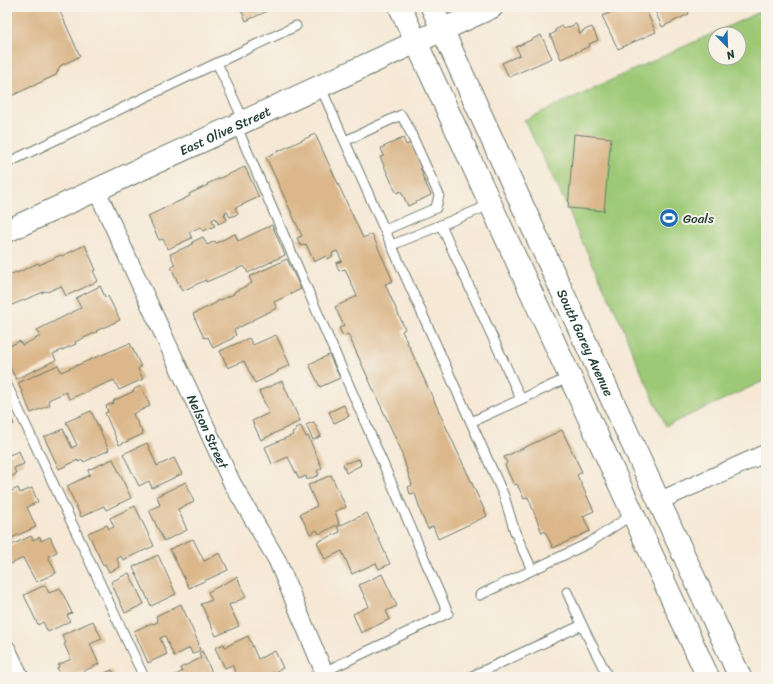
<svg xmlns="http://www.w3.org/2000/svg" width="773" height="684" viewBox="0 0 773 684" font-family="Sriracha,sans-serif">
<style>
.green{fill:#9dc976;stroke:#5e8355;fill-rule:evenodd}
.building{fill:#dbb78b}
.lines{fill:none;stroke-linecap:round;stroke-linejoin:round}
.service-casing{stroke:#6a796c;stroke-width:11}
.minor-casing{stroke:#6a796c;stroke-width:19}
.tertiary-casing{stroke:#6a796c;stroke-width:24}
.primary-casing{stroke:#6a796c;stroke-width:24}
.service{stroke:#fff;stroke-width:9}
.minor{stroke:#fff;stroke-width:17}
.tertiary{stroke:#fff;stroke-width:22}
.primary{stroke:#fff;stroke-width:22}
.labels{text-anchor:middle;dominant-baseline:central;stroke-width:4;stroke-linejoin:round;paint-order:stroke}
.street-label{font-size:13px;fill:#1f3d34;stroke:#f7f3e8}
.poi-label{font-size:13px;fill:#1f3d34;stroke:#f7f3e8;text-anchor:start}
</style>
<rect width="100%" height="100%" fill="#f7f3e8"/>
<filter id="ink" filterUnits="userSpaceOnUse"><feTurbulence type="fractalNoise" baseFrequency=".025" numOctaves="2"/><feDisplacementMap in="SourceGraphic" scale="8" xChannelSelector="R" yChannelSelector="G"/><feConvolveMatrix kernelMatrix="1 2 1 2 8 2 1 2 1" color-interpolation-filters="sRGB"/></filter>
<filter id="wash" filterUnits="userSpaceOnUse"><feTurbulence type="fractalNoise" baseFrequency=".012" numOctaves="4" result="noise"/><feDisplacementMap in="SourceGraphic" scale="16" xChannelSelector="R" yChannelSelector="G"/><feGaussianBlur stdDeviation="0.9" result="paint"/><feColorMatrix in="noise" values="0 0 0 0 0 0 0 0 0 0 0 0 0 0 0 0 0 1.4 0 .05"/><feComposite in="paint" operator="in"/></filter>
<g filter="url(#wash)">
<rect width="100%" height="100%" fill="#f6e8d5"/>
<path class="green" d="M766,9V380L666,426L633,354L623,327L576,229L568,208L524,120ZM715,34H739V58H715Z"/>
<g id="blocks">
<g class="building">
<polygon points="7,7 58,7 80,56 60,66 56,75 7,98"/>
<polygon points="240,7 276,7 246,21"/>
<polygon points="612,7 644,7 656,32 618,49 602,16 614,11"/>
<polygon points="656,7 685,7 689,14 662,27 654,8"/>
<polygon points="576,24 580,34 583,32 582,31 592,27 598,40 589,44 590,46 561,59 550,35 556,32 555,30 562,26 564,29"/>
<polygon points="541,35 552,58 509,77 502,63 520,55 516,47"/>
<polygon points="315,134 363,238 372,234 393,281 385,284 405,329 402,331 487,516 438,539 433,526 428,529 422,516 415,493 410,494 408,487 412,485 400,448 348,334 343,336 339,328 344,326 335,307 357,296 345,269 339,271 336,263 342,261 337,251 332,253 333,256 327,259 326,256 314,262 306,244 301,246 297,238 302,236 266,157"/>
<polygon points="574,134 611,138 604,211 568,208"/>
<polygon points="403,138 406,145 411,143 422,167 420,168 423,174 422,175 431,195 408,206 401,191 397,193 395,190 380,157 384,156 381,148"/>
<polygon points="245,167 259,197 235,208 238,214 230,217 227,211 225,212 226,214 224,214 227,220 218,224 216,218 212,220 215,226 203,231 201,227 189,232 192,238 168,249 163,239 159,240 148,216 190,196 189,194 208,185 207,184"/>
<polygon points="272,225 285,255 248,273 244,266 206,282 206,280 182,291 171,267 175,265 170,254 193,244 192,242 203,237 207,245 215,241 216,243 235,234 238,241"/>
<polygon points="85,245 96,270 93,271 98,281 66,296 61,286 47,292 46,291 7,307 7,276 16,272 17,273 38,263 39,265 61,255 62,256"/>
<polygon points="287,259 301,289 274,302 277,308 252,320 252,321 234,330 236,335 233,337 233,338 213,348 208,337 204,338 193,314 216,303 216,302 234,294 234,292 252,283 249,277"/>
<polygon points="100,286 105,297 108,296 120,320 96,331 97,332 75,342 76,344 53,354 56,360 16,379 7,361 7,347 20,341 22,345 41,336 37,330 81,308 76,298"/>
<polygon points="276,335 290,365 277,371 278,372 255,383 244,361 228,368 220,351 249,338 253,345"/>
<polygon points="130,343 141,367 138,369 143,379 119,390 114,380 69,399 66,392 48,400 50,405 31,413 18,383 58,365 61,372"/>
<polygon points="329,355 340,378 320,387 309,364"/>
<polygon points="282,381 300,421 261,440 252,421 269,413 259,391"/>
<polygon points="141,386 150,406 133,414 143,434 119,445 105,413 108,412 106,406 114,403 113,401 134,391 134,389"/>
<polygon points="344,405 349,416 334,423 329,412"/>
<polygon points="91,411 109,450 84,462 83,460 78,462 78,460 59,469 44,437 63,429 72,448 77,445 66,422"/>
<polygon points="10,416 14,424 7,427 7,417"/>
<polygon points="314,422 321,436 313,440 306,425"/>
<polygon points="301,426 306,437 308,436 322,468 317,471 319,475 307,480 306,476 299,479 288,457 272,464 265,447 293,435 292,433 296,431 295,428"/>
<polygon points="562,430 582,472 577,475 594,511 583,516 590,531 553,548 545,531 542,533 528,497 524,499 517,484 514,485 505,465 507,463 504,457"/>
<polygon points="147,443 157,466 174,458 182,474 152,488 149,481 139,486 123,454"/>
<polygon points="19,451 24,464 14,468 16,474 7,479 7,456"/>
<polygon points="113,459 131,498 106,510 104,506 81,517 67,486 90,475 88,470"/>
<polygon points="359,459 361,465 346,473 343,464"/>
<polygon points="331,475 346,507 335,511 339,524 319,534 317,530 310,534 300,514 317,506 308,485"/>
<polygon points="186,482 194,502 178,509 187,530 164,541 149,510 160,505 157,496"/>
<polygon points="18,488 20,493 32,488 38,502 27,507 36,527 7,540 7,522 9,522 7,518 7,493"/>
<polygon points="135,506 154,546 123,560 121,556 117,559 120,567 109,572 105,564 103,565 88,533 107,525 109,529 114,527 110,518"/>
<polygon points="367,513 390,564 379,569 376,563 352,574 342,551 325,559 317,542 340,532 337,527"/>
<polygon points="31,536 33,540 40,537 41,541 50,537 57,552 48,556 56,573 36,582 23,558 11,564 7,556 7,547"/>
<polygon points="193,539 204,561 220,553 228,570 189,588 170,549"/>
<polygon points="158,555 176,594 151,606 133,567"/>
<polygon points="129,573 144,604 125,613 111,582"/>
<polygon points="382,574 397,606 386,611 390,619 361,633 353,614 369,606 359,585"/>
<polygon points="237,577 246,597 229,605 239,626 216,636 201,604 212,600 208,592"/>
<polygon points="45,585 49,593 60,588 72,613 67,615 70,621 48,632 43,622 38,625 24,595"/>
<polygon points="181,604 199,644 198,645 200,650 192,654 190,648 174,656 165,636 160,638 167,654 148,663 134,631 152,623 153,624 158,622 156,616"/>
<polygon points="93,621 102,639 90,644 99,664 71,677 62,677 57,668 59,667 58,665 71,659 64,644 66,643 62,635"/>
<polygon points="248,636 258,659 275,651 283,668 263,677 251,677 249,674 244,677 238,677 232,665 225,668 215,648 224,644 225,647"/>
<polygon points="202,651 214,677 171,677 182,672 180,668 201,658 199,653"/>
<polygon points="112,670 116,677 97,677"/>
</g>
</g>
</g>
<g filter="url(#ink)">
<use href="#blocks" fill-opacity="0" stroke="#6a796c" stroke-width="1"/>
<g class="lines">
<defs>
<g id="service">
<polyline points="217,63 296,26"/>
<polyline points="320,86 504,496 515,532 532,570"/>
<polyline points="236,125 448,613 313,677"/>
<polyline points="345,141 401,115 408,127 439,195 436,208 385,230"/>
<polyline points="7,163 217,63 244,121"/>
<polyline points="441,225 521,399"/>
<polyline points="392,245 490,205"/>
<polyline points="7,385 144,677"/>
<polyline points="471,422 570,377"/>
<polyline points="567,592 582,625"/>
<polyline points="480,595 589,543 633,514"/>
<polyline points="470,677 582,625 608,677"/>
</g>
<g id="minor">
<path id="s1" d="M96,189L232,483L277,560L324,672"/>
<polyline points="659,501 766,453"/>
<polyline points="7,649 20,677"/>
</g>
<g id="tertiary">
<path id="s2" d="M7,231L492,7"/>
</g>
<g id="primary">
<polyline points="400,7 708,677"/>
<path id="s3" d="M432,7L495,146L740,677"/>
</g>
</defs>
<use href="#service" class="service-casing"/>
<use href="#minor" class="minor-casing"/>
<use href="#tertiary" class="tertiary-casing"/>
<use href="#primary" class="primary-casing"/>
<use href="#service" class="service"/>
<use href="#minor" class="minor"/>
<use href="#tertiary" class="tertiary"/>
<use href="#primary" class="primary"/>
</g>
</g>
<defs>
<symbol id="stadium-disc" viewBox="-11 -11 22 22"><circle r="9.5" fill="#1f6fb2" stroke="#f7f3e8"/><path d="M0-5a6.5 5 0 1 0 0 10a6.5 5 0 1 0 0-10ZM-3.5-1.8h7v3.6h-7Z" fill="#fff"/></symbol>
</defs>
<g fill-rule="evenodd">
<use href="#stadium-disc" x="658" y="207" width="22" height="22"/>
</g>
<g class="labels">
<g class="street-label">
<text stroke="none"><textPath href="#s2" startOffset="240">East Olive Street</textPath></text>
<text stroke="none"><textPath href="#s3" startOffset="369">South Garey Avenue</textPath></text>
<text stroke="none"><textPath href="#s1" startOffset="267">Nelson Street</textPath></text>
</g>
<g class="poi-label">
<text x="683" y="218">Goals</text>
</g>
</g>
<rect width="773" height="684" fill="none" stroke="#f7f3e8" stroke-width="24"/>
<g transform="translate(727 46) rotate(157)"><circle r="19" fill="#f7f3e8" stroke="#a1aaa0"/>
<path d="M0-3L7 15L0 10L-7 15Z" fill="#1f6fb2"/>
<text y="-6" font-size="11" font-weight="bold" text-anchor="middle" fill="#1f3d34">N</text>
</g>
</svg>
